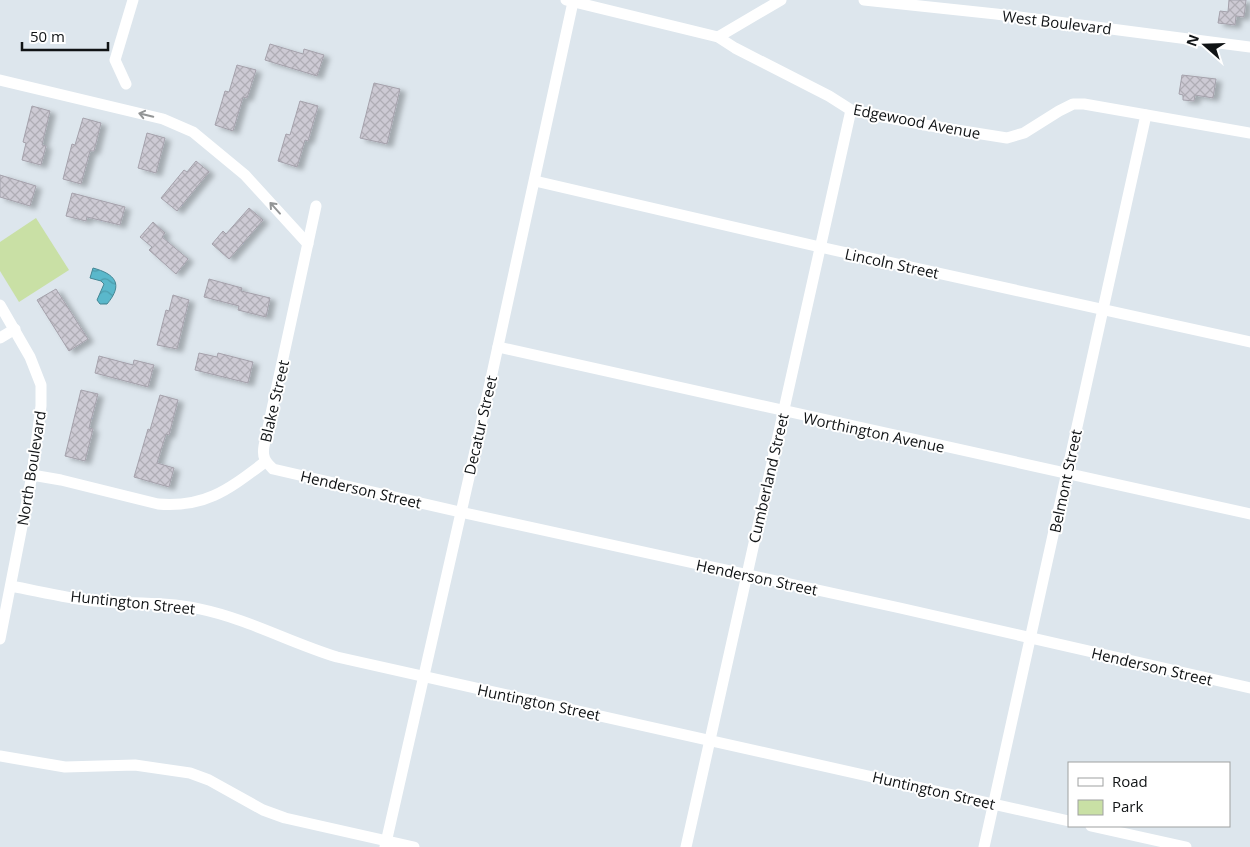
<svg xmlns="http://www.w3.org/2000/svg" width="1250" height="847" viewBox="0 0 1250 847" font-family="'Open Sans',sans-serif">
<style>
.green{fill:#c9e0a5}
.water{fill:url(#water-waves);stroke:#448694}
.building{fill:url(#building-cross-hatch);stroke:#a4a1ab;filter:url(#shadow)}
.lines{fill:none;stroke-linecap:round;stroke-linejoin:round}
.minor{stroke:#fff;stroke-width:11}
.oneway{stroke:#939596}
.labels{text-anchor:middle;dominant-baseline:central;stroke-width:4;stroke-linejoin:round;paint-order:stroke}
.street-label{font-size:15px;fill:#101315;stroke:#fff}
</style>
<defs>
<pattern id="water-waves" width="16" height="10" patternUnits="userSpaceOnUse" patternTransform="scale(1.25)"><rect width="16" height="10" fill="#5ab8cb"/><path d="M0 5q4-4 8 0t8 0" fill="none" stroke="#4d9dad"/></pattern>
<pattern id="building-cross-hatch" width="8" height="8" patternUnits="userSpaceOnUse" patternTransform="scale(1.25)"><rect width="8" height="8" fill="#cdcad4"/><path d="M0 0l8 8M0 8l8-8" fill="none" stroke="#afadb5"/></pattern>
<filter id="shadow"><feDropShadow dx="5.5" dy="3" stdDeviation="2.5" flood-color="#0004"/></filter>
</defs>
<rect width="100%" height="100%" fill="#dde6ed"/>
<polygon class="green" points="36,218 69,270 19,302 0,271 0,242"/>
<path class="water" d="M93,268C115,274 124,284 107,304H100L97,300L104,284L101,281L90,278Z"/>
<g class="building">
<polygon points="1229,0 1246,0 1244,17 1236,16 1235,25 1218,23 1220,11 1228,12"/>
<polygon points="270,44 303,54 304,49 324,55 317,76 265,60"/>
<polygon points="237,65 256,70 247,98 243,97 233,131 215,125 225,91 229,92"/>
<polygon points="1182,75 1216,79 1213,98 1195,95 1194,101 1183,100 1183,95 1179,94"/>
<polygon points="374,83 400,89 387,144 360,138"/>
<polygon points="300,101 318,106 308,141 305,140 297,167 278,161 286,134 290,135"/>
<polygon points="32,106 50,111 42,145 46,146 41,165 22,160 26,143 23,142"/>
<polygon points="83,118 101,123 94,151 90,151 81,184 63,179 72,144 75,145"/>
<polygon points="147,133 165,138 156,173 138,168"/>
<polygon points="196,161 209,172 177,211 161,198 184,170 187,172"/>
<polygon points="0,175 36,186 30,206 0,197"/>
<polygon points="72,193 125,207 120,225 87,217 86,221 66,216"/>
<polygon points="249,208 263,220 229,259 212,244 223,231 226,234"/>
<polygon points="153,222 165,233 162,237 188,259 176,274 149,250 152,247 140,237"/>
<polygon points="209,279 242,288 241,291 270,298 266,317 238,310 239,306 204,297"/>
<polygon points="56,289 88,339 69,351 37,300"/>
<polygon points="173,295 189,300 177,349 157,345 166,310 169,311"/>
<polygon points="199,353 217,357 218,353 253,362 248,383 195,370"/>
<polygon points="99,356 133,365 134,360 154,365 148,387 95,373"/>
<polygon points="81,390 98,394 89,428 93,429 85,461 65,456"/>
<polygon points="160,395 178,400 169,435 166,434 157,463 174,468 169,487 134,477 148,429 150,430"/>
</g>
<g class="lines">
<g class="minor">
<polyline points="566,0 718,37 735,48 829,96 851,110 925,125 1007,138 1024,133 1059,111 1073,104 1084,104 1250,133"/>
<polyline points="864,0 996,14 1250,47"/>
<polyline points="718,37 781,0"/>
<polyline points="0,80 163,119 193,132 245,175 308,244"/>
<polyline points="126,84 115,60 133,0"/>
<polyline points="535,181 820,247 1250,342"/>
<path d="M316,206L264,446C262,457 265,461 273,469L460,512L900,608L1250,688"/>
<polyline points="0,305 30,357 41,385 41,406 32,475 0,639"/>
<polyline points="0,338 15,329"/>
<polyline points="498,347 1250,514"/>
<path d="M32,475L61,480L158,504C206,508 229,489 265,462"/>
<path d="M11,586C38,591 66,598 94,601C129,604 165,601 200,609C248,619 291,643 337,657L1069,821"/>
<polyline points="0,756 65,767 135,765 190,773 209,780 263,810 285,818 414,847"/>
<polyline points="1091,826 1186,847"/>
<polyline points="385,847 480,429 573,2"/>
<polyline points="686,847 851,110"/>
<polyline points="984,847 1146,115"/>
</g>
</g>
<defs><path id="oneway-shaft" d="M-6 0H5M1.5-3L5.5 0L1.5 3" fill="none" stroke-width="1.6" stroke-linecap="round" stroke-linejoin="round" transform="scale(1.25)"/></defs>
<g class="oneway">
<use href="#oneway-shaft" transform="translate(146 115) rotate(-166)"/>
<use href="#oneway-shaft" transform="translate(275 208) rotate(-132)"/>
</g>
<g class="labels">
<g class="street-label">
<text transform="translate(1057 22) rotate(7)">West Boulevard</text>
<text transform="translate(917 121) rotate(11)">Edgewood Avenue</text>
<text transform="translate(892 263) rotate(12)">Lincoln Street</text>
<text transform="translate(274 401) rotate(-77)">Blake Street</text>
<text transform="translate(480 425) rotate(-77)">Decatur Street</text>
<text transform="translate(874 432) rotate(12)">Worthington Avenue</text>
<text transform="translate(31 468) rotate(-81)">North Boulevard</text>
<text transform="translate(768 478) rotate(-77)">Cumberland Street</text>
<text transform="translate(1065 481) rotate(-78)">Belmont Street</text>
<text transform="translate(361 489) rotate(13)">Henderson Street</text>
<text transform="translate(757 577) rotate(12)">Henderson Street</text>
<text transform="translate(133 602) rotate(6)">Huntington Street</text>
<text transform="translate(1152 666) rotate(13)">Henderson Street</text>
<text transform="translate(539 702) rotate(12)">Huntington Street</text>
<text transform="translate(934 790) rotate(13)">Huntington Street</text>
</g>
</g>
<rect x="1068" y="762" width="162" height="65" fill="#ffffff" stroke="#9fa1a1"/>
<rect x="1078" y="778" width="25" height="8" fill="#ffffff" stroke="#9fa1a1"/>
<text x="1112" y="787" font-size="15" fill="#101315">Road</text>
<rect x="1078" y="800" width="25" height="15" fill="#c9e0a5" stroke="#9fa1a1"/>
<text x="1112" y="812" font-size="15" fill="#101315">Park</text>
<g transform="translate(1205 45) rotate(290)" stroke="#ffffff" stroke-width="4" paint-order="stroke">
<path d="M0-4L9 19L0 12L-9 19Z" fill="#101315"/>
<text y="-8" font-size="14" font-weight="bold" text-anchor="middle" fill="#101315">N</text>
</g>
<path d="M22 42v8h86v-8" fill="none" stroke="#101315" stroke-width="2.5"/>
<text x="30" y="42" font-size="15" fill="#101315" stroke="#ffffff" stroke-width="4" paint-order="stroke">50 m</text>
</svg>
